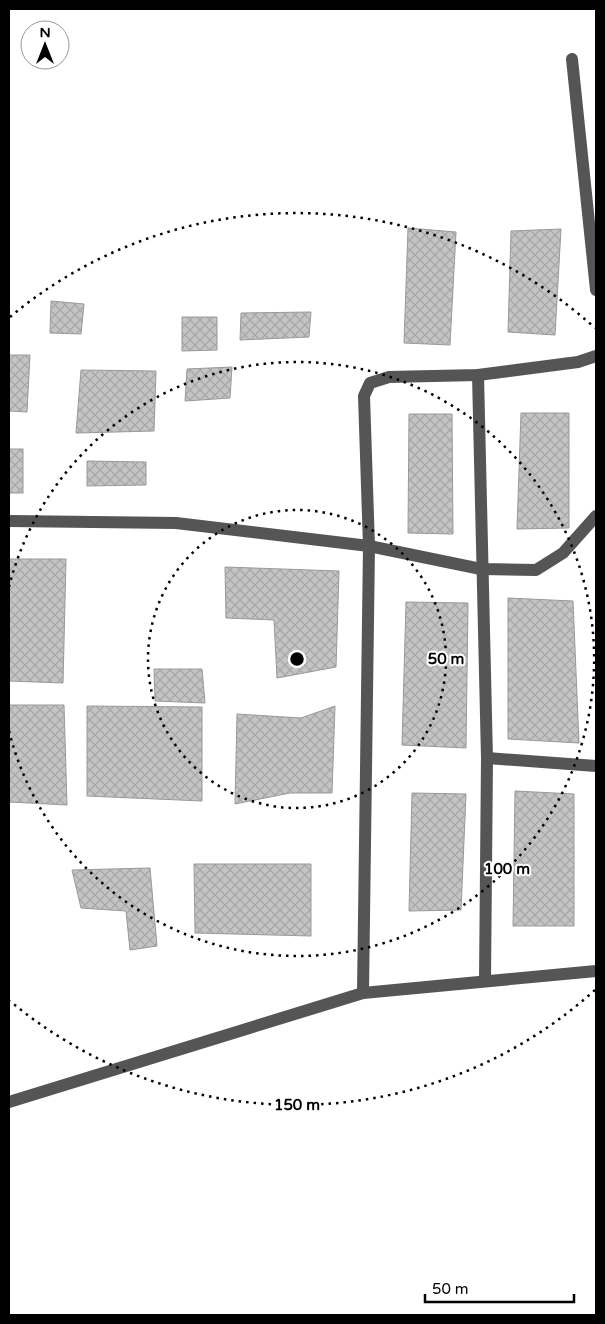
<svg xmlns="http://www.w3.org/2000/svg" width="605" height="1324" viewBox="0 0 605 1324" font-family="'Varela Round',sans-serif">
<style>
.building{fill:url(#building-cross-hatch);stroke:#999}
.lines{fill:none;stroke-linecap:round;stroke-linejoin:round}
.minor{stroke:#555;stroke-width:12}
.ring{fill:none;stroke:#000;stroke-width:2.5;stroke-dasharray:2.5 5}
.centre{fill:#000;stroke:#fff;stroke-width:2.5}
.ring-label{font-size:15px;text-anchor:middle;font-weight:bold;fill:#000;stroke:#fff;stroke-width:4;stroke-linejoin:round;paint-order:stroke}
</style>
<defs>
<pattern id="building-cross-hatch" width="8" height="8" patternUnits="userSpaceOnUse" patternTransform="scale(1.25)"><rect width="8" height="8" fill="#c4c4c4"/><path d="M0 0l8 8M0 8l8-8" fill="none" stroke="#a7a7a7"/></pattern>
</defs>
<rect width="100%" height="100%" fill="#fff"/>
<g class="building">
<polygon points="408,228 456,232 450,345 404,343"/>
<polygon points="561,229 555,335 508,332 511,231"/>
<polygon points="51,301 84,304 81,334 50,333"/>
<polygon points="311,312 309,337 240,340 241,313"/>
<polygon points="182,317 217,317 217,350 182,351"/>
<polygon points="9,355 30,355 27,412 9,411"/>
<polygon points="232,367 230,398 185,401 187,369"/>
<polygon points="81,370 156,371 154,431 76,433"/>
<polygon points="521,413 569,413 569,528 517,529"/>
<polygon points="409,414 452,414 453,534 408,533"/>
<rect x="9" y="449" width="14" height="44"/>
<polygon points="87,461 146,462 146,485 87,486"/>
<polygon points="9,559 66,559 63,683 9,681"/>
<polygon points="225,567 339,571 336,667 277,678 274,620 226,618"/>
<polygon points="508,598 573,601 579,743 508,739"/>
<polygon points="406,602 468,603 466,748 402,745"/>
<polygon points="154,669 202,669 205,703 155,701"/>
<polygon points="9,705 64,705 67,805 9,802"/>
<polygon points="87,706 202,707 202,801 87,796"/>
<polygon points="335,706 332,793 290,793 235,804 237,714 301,718"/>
<polygon points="515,791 574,794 574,926 513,926"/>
<polygon points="412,793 466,794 461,910 409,911"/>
<polygon points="194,864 311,864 311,936 195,933"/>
<polygon points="150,868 157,946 130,950 126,911 81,908 72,870"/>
</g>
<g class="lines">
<g class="minor">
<polyline points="572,59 596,290"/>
<polyline points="478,375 487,758 485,981"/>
<polyline points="9,521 176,523 369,546 481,569 536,570 563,553 596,516"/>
<polyline points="487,758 596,766"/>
<polyline points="363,993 369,546 364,396 370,383 389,377 478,375 578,362 596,356"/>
<polyline points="9,1102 363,993 596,971"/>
</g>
</g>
<g class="ring">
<circle cx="297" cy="659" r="149"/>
<path d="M9 587A297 297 0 1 1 9 731"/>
<path d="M595 990A446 446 0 0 1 10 1001M10 317A446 446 0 0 1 595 328"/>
</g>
<circle cx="297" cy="659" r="8" class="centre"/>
<g class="ring-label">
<text x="446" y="664">50 m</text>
<text x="507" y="874">100 m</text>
<text x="297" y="1110">150 m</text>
</g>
<rect width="605" height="1324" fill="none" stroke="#000000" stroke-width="20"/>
<g transform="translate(45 45)"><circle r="24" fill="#ffffff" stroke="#999999"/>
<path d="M0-4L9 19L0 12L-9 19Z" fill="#000000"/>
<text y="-8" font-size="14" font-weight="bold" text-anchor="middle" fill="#000000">N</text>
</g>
<path d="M425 1294v8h149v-8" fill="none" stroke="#000000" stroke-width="2.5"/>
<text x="432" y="1294" font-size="15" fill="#000000" stroke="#ffffff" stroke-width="4" paint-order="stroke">50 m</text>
</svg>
